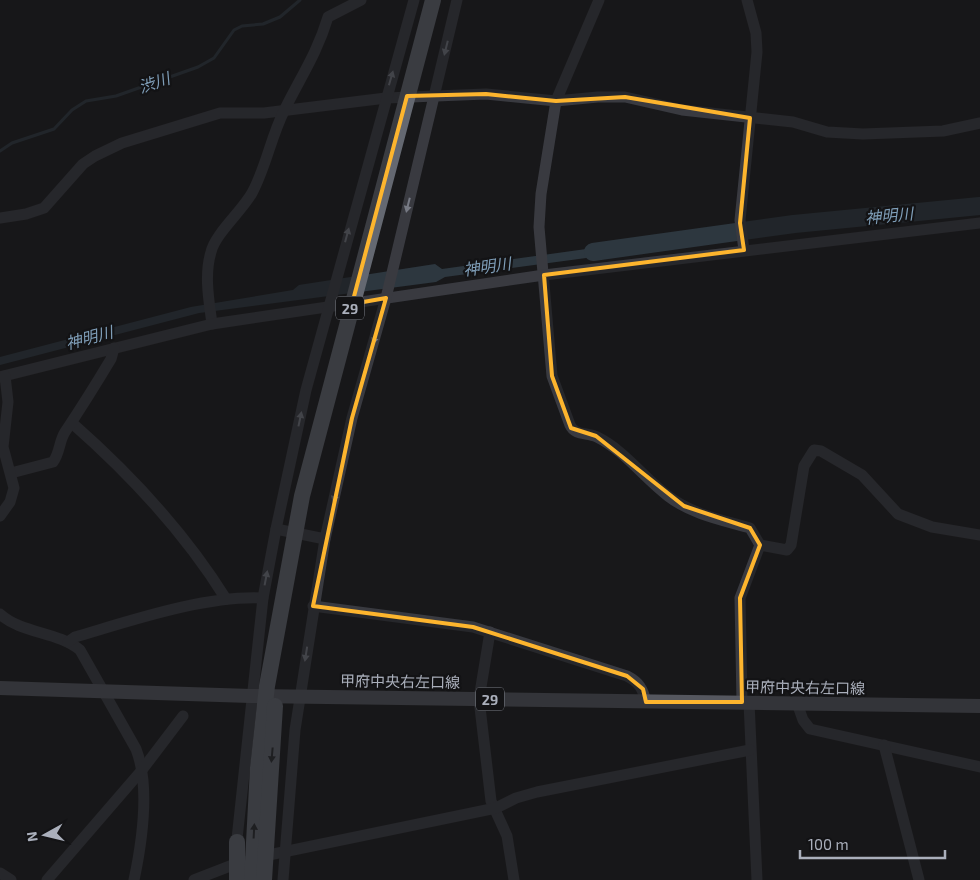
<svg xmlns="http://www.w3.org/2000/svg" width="980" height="880" viewBox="0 0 980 880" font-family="'Exo 2','Noto Sans JP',sans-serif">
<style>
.water{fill:#2d373f}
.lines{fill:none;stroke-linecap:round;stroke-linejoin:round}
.stream{stroke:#2d373f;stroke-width:3}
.river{stroke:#2d373f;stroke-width:18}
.minor{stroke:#393a40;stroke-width:11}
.major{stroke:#55575f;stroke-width:14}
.highway{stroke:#646871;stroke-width:16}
.highway-bridge{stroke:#646871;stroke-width:16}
.oneway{fill:#777a84}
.oneway2{fill:#27282c}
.marked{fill:none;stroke:#fdb52e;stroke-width:4;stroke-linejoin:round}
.labels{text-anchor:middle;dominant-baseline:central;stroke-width:4.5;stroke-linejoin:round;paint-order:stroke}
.shield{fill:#131315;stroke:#7d8089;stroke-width:1}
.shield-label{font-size:14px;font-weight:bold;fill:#aaafbb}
.street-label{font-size:15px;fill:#aaafbb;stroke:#131315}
.water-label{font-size:16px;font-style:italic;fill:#7f9eb8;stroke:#131315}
</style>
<rect width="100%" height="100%" fill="#18181a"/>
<polygon class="water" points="615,245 616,254 445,277 436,282 199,313 0,365 0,357 191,307 293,290 299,285 435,264 442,269"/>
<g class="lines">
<polyline class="stream" points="0,151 12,143 54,129 72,110 86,101 116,96 198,67 214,58 234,30 242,26 263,24 280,17 300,0"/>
<polyline class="river" points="593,252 794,224 980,206"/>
<g class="minor">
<path d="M599,0L556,101L541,194L539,227L552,376L570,425C575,436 587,432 597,437C624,450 644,478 668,496C691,514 722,520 750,528L760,545L740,598L742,702"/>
<polyline points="0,218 26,214 44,208 83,164 95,156 122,143 220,113 264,113 386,98 486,94 556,101 598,97 625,97 682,110 793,122 827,132 863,134 943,131 980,123"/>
<polyline points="744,250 740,220 757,52 756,33 747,0"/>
<path d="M212,324C209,301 204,275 211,252C215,234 242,211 252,193C266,167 271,137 284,111C300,78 317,54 328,17L361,0"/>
<polyline points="0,377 212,324 544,275 980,223"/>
<path d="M72,423C130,474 185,533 226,599"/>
<path d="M11,473L53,462C60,453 59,441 65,432C81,408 96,384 111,359L114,348"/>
<polyline points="0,516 10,502 14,488 3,447 8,402 5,376"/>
<polyline points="276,529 325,539"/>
<polyline points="760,545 787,550 791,545 804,466 814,450 821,451 862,475 898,514 932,527 980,535"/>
<path d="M313,606L473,627L627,676C639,682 643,689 646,702"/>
<path d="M0,614C22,634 57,631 80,650L136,749C150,785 142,842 134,880"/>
<polyline points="490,632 479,699 491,801 507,836 514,880"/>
<path d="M68,642L75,637C130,621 206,595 263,598"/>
<polyline points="749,702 757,880"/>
<polyline points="797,703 803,720 810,729 980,767"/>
<polyline points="884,745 919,880"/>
<polyline points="236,848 263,598 276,529 306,390 414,0"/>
<polyline points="259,857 496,808 516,798 537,792 750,750"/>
<polyline points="0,873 11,880"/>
<polyline points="47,880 142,770 183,716"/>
<polyline points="194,880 243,861"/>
<polyline points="283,880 295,730 325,539 352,418 386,298 457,0"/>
</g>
<polyline class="major" points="0,688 251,696 980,706"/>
<polyline class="highway" points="237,842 237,880"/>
<g class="highway-bridge">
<polyline points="252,880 258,768 267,686 302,496 433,0"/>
<polyline points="264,880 275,706"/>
</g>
</g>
<defs><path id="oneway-solid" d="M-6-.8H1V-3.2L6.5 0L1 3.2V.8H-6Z" transform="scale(1.25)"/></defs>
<g class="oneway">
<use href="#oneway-solid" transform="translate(446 48) rotate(104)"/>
<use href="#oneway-solid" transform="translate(391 78) rotate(-74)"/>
<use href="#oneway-solid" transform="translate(408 205) rotate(104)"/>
<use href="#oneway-solid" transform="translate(347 235) rotate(-75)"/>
<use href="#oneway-solid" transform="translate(375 337) rotate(106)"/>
<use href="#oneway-solid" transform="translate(300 419) rotate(-78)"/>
<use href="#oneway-solid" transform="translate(335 495) rotate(103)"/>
<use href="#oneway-solid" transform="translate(266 578) rotate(-79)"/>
<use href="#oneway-solid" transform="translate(306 654) rotate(99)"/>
</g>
<g class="oneway2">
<use href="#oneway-solid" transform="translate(272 755) rotate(95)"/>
<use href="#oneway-solid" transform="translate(254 831) rotate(-87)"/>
</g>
<path d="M0 0H980V880H0ZM486,94L556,101L625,97L750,118L740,223L744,250L544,275L552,376L571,428L596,436L684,506L750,528L760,545L740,598L742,702H646L643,689L627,676L473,627L313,606L352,418L386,298L352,304L407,96Z" fill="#18181a" fill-opacity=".55" fill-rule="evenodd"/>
<path class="marked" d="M486,94L556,101L625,97L750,118L740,223L744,250L544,275L552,376L571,428L596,436L684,506L750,528L760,545L740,598L742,702H646L643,689L627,676L473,627L313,606L352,418L386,298L352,304L407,96Z"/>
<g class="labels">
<g class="shield">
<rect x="336" y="296.5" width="28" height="23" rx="4"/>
<rect x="476" y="687.5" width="28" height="23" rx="4"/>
</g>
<g class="shield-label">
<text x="350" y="308">29</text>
<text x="490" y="699">29</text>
</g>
<g class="street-label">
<text transform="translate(400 681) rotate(1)">甲府中央右左口線</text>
<text transform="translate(805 687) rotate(1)">甲府中央右左口線</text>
</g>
<g class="water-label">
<text transform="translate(154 82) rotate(-19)">渋川</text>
<text transform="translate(889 215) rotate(-6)">神明川</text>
<text transform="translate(487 266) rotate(-8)">神明川</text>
<text transform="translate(89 337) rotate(-15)">神明川</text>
</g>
</g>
<g transform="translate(45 835) rotate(262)" stroke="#131315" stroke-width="4" paint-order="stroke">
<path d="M0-4L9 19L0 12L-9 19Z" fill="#aaafbb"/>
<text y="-8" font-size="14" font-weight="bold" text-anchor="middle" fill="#aaafbb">N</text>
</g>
<path d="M800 850v8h145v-8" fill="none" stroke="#aaafbb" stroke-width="2.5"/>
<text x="808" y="850" font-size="15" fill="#aaafbb" stroke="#131315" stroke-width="4" paint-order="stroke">100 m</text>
</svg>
